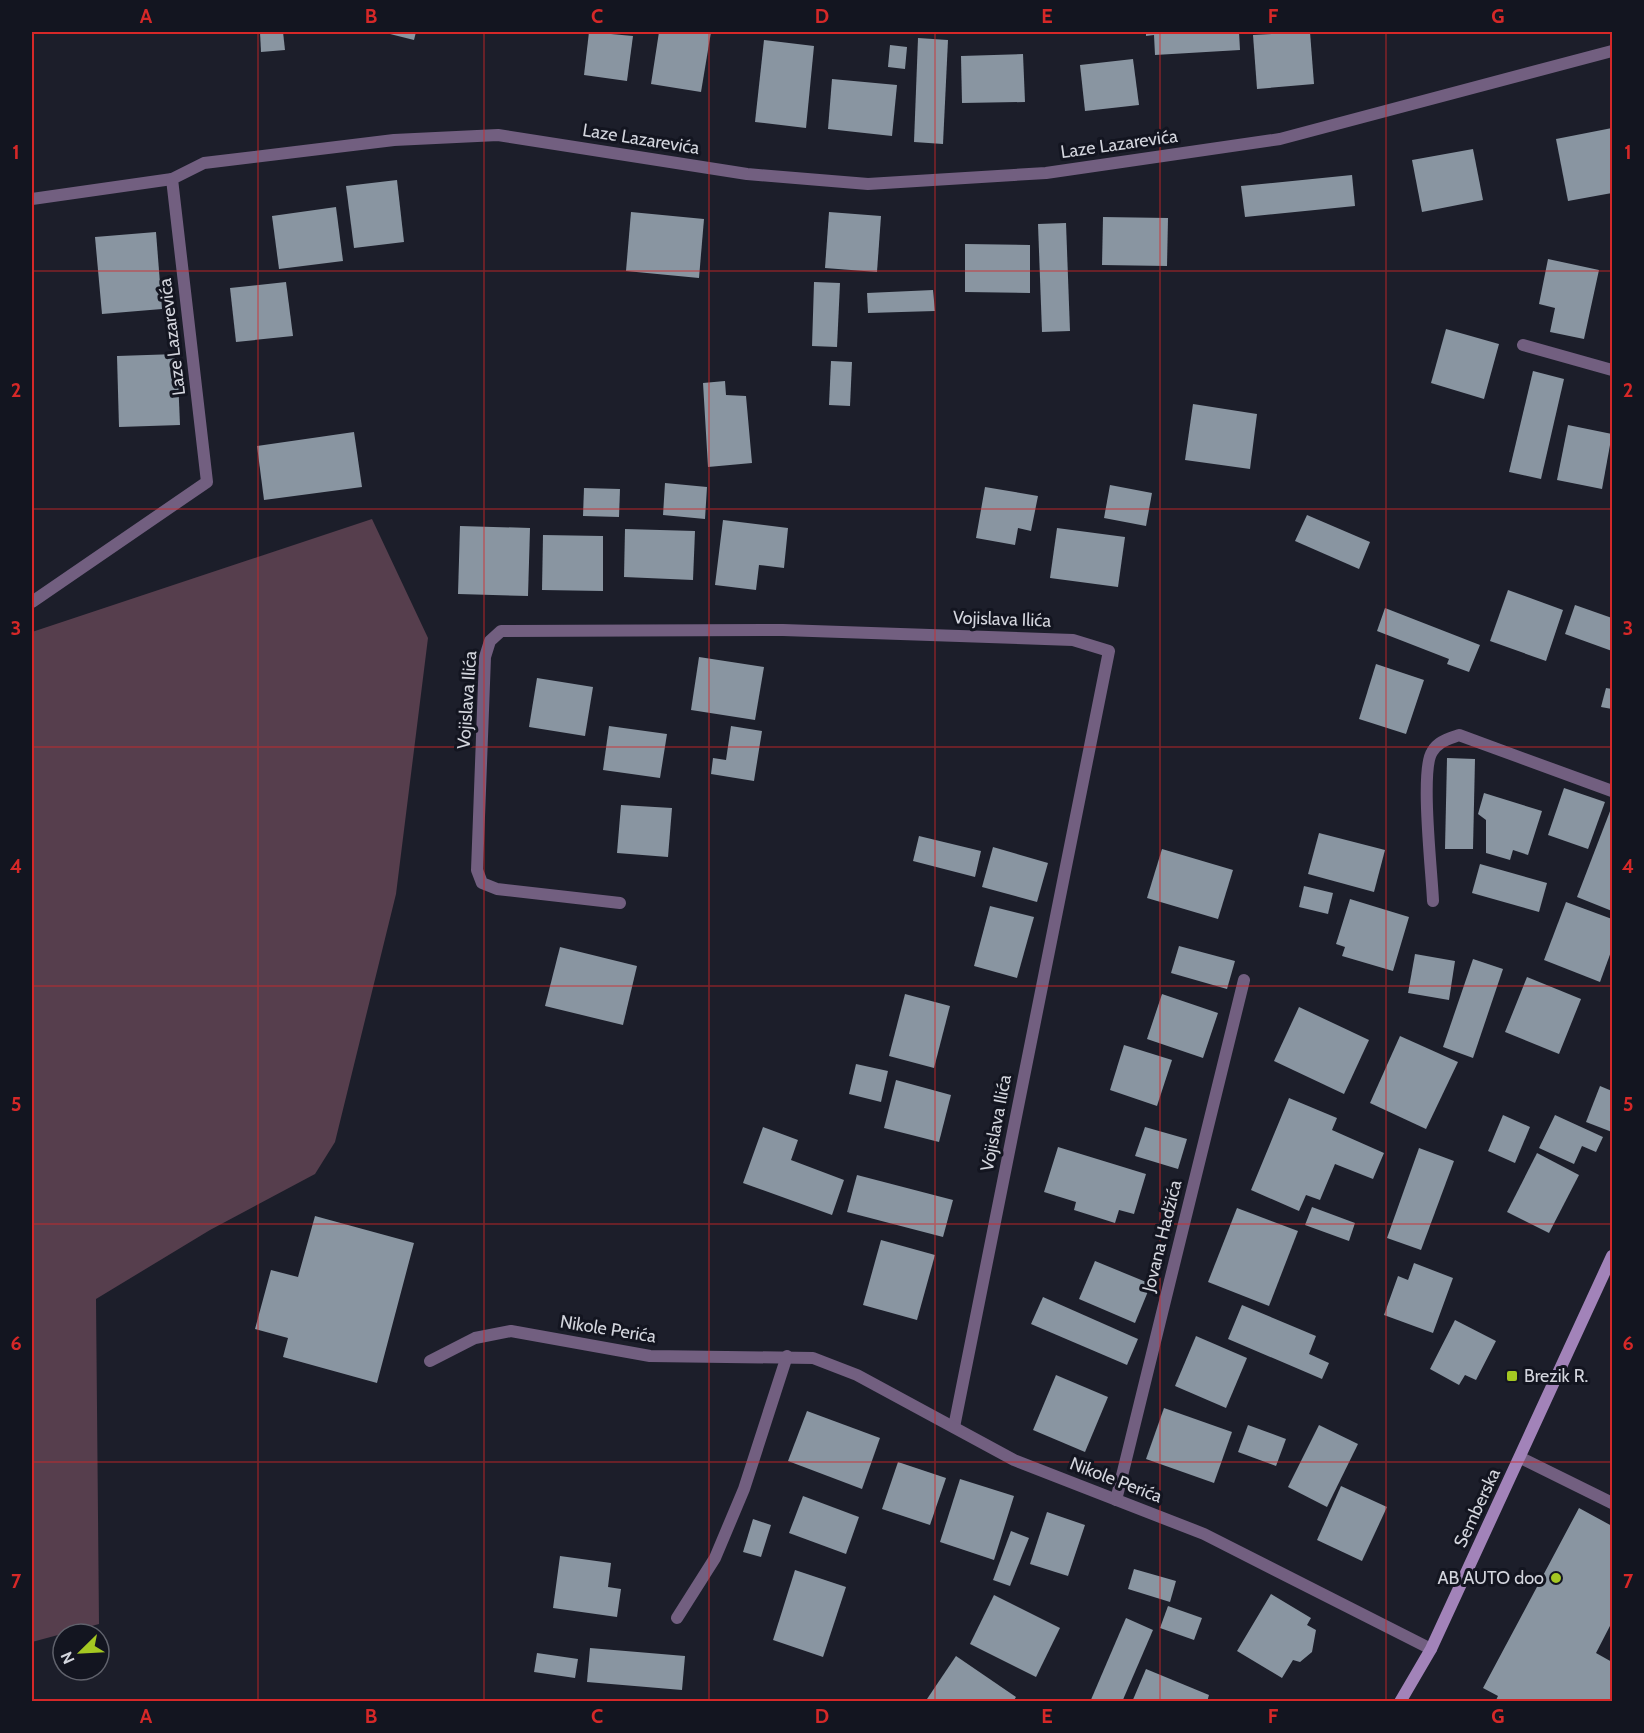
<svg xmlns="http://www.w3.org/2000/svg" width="1644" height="1733" viewBox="0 0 1644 1733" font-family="Cabin,sans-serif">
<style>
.green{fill:#563e4d}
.building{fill:#8995a1}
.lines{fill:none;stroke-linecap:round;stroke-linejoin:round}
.service{stroke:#725f80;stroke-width:12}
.minor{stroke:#725f80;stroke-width:12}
.secondary{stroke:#a283b9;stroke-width:12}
.grid{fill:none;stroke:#d62828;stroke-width:1.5;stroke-opacity:0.55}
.poi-dot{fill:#a5c822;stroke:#131520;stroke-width:2}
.labels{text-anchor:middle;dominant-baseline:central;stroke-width:6;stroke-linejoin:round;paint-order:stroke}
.street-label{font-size:18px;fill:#d3d5dd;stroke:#131520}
.poi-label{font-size:18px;fill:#d3d5dd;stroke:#131520;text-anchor:start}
.neatline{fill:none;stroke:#d62828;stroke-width:2}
.grid-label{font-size:20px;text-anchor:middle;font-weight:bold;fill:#d62828}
</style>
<rect width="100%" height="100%" fill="#1c1e2a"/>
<polygon class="green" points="372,519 428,638 396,894 335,1142 315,1174 210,1230 96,1299 99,1624 32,1642 32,632"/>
<g class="building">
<polygon points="260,32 283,32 285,50 261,52"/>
<polygon points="382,32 416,32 414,40"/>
<polygon points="589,32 633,36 627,81 584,75"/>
<polygon points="659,32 711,32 701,92 651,84"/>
<polygon points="1146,32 1239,32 1240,50 1155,55 1154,35 1146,36"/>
<polygon points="1310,32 1314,84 1257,89 1253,35"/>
<polygon points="918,38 948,40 943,144 914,142"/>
<polygon points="764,40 814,46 806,128 755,122"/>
<polygon points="890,45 907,47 905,69 888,67"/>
<polygon points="1023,54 1025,102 962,103 961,56"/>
<polygon points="1133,59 1139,105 1085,111 1080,65"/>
<polygon points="832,79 897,85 892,136 828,129"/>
<polygon points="1612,128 1612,193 1568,201 1556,139"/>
<polygon points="1473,149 1483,200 1422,212 1412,160"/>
<polygon points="1352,175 1355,206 1245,217 1241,186"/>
<polygon points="397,180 404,242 354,248 346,186"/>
<polygon points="336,207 343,261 279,269 272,216"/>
<polygon points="631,212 704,219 699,278 626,271"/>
<polygon points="829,212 881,216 877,272 825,268"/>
<polygon points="1103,217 1168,218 1167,266 1102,265"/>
<polygon points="1066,223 1070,331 1042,332 1038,224"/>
<polygon points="156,232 162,309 102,314 95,237"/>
<polygon points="965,244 1030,245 1030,293 965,292"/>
<polygon points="1548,259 1599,270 1584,339 1550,332 1555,308 1539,304"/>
<polygon points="286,282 293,336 236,342 230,288"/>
<polygon points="814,282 840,283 837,347 812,346"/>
<polygon points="933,290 935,311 868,313 867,293"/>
<polygon points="1446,329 1499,344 1484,399 1431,383"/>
<polygon points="177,354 180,425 119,427 117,356"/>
<polygon points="831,361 852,362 850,406 829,405"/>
<polygon points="1533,371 1564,379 1541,479 1509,472"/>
<polygon points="725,381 726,395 746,396 752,463 708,467 703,383"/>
<polygon points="1193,404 1257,414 1250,469 1185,460"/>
<polygon points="1568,425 1612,434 1602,489 1557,480"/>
<polygon points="354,432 362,487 264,500 257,446"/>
<polygon points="665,483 707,487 705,519 663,515"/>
<polygon points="1110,485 1152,493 1146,526 1104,518"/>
<polygon points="985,487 1038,496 1031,531 1018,528 1015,545 976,538"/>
<polygon points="584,488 620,489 619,517 583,516"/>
<polygon points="1307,515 1370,542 1359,569 1295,541"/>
<polygon points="723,520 788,528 784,568 759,565 756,590 715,585"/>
<polygon points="460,526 530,528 528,596 458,594"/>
<polygon points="1057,528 1125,537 1118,587 1050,578"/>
<polygon points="625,529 695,531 693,580 624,577"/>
<polygon points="543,535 603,536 603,591 542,590"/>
<polygon points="1508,590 1563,610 1546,661 1490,641"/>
<polygon points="1575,605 1612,618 1612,651 1565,634"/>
<polygon points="1385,608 1480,645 1469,672 1447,664 1449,659 1377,631"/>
<polygon points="699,657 764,667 755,720 691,710"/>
<polygon points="1376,664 1424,680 1406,734 1359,719"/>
<polygon points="537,678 593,687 585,736 529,727"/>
<polygon points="1606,688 1612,689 1612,709 1601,707"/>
<polygon points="609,726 667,734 660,778 603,770"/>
<polygon points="731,726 762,731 754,781 711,774 713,758 726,760"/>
<polygon points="1447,758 1475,759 1473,849 1445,849"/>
<polygon points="1564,788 1605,802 1588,849 1548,835"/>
<polygon points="1484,793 1542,811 1528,855 1513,850 1510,860 1486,853 1486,820 1478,814"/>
<polygon points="621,805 672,808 668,857 617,853"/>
<polygon points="1612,806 1612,911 1577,897"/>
<polygon points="1319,833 1385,850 1374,892 1308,874"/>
<polygon points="919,836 981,851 975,877 913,861"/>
<polygon points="993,847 1048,863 1037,902 982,887"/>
<polygon points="1162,849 1233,870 1218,919 1147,898"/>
<polygon points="1480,864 1547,883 1539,912 1472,893"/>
<polygon points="1304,886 1333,893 1328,914 1299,907"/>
<polygon points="1350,899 1409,917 1393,971 1342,956 1345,947 1336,944"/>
<polygon points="1566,902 1612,919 1612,949 1600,982 1544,960"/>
<polygon points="990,906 1034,917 1017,978 974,966"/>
<polygon points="1179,946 1235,961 1227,989 1171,973"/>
<polygon points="560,947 637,966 623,1025 545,1006"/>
<polygon points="1415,954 1455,961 1449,1000 1408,993"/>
<polygon points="1473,959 1503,969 1473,1058 1443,1047"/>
<polygon points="1527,977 1581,999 1559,1054 1505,1032"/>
<polygon points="905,994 950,1006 934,1068 889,1056"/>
<polygon points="1162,994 1218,1013 1203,1058 1147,1039"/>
<polygon points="1299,1007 1369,1040 1344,1094 1274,1061"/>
<polygon points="1400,1036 1458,1062 1426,1129 1370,1103"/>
<polygon points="1124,1045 1172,1060 1157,1106 1110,1090"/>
<polygon points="856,1064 888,1071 881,1102 849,1094"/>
<polygon points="896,1080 951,1095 939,1142 884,1128"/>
<polygon points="1600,1086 1612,1091 1612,1132 1586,1122"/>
<polygon points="1289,1098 1337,1118 1332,1130 1384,1153 1373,1179 1335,1164 1320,1200 1306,1195 1299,1211 1251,1190"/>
<polygon points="1503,1115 1530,1127 1515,1163 1488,1151"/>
<polygon points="1555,1115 1603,1137 1596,1152 1582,1146 1574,1164 1539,1148"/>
<polygon points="763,1127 798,1140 791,1160 844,1180 832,1215 743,1183"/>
<polygon points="1145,1127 1187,1139 1178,1169 1135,1156"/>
<polygon points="1058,1147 1146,1174 1134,1214 1119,1210 1115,1223 1074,1210 1076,1202 1044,1192"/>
<polygon points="1419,1148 1454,1161 1421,1250 1387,1238"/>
<polygon points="1537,1153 1579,1175 1549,1233 1507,1212"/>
<polygon points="857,1175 953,1200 943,1237 847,1212"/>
<polygon points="1312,1207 1355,1223 1349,1241 1305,1225"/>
<polygon points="1237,1208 1298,1231 1269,1306 1208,1282"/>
<polygon points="315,1216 414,1243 377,1383 283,1357 288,1338 255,1329 271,1270 298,1277"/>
<polygon points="881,1240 935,1255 917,1320 863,1305"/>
<polygon points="1095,1261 1151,1284 1135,1323 1079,1299"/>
<polygon points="1414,1263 1453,1278 1433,1333 1384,1315 1398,1276 1408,1280"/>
<polygon points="1043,1297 1138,1339 1127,1365 1031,1324"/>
<polygon points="1242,1305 1316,1336 1309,1354 1329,1363 1322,1379 1228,1339"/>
<polygon points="1455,1320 1496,1341 1476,1380 1465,1375 1459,1385 1430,1369"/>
<polygon points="1196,1336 1247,1358 1226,1408 1175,1386"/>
<polygon points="1056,1375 1108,1397 1085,1452 1033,1430"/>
<polygon points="1164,1408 1232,1432 1214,1483 1146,1459"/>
<polygon points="807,1411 880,1438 862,1489 788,1461"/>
<polygon points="1248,1425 1286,1439 1276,1466 1238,1452"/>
<polygon points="1319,1425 1358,1444 1327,1507 1288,1487"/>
<polygon points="898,1462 946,1478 930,1525 882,1509"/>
<polygon points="960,1479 1014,1496 994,1560 940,1542"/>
<polygon points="1341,1486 1387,1507 1362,1561 1317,1540"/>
<polygon points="803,1496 859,1517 846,1554 789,1533"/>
<polygon points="1579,1508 1612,1526 1612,1622 1596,1653 1612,1662 1612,1695 1609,1702 1495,1702 1498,1696 1483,1688"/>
<polygon points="1047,1512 1085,1525 1068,1576 1030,1564"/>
<polygon points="753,1519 771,1525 761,1557 743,1552"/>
<polygon points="1011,1531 1029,1538 1010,1586 993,1580"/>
<polygon points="560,1556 611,1563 608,1587 621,1589 617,1617 553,1608"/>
<polygon points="1134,1569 1176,1581 1170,1602 1128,1589"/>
<polygon points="795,1570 846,1587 823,1657 773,1640"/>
<polygon points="1271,1594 1311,1618 1307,1625 1316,1630 1312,1652 1300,1662 1293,1660 1282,1678 1237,1651"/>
<polygon points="994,1595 1060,1628 1036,1677 970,1644"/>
<polygon points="1168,1606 1202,1618 1194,1640 1160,1628"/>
<polygon points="1126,1618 1153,1630 1122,1702 1090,1702"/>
<polygon points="590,1648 685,1656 682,1690 587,1682"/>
<polygon points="537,1653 578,1659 575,1678 534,1672"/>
<polygon points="956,1656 1016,1697 1013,1702 931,1702 927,1699"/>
<polygon points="1146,1669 1209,1695 1207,1702 1132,1702"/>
</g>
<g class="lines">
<g class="service">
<polyline points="1523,345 1612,370"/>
<path d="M1433,901C1432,874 1420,770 1432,752C1438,741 1449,739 1459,735L1612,791"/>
</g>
<g class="minor">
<polyline points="32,199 172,179"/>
<polyline points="32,602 207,482 172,179 204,163 394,140 498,135 747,174 868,184 1046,173 1280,139 1612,51"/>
<polyline points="620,903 497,889 482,883 477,870 485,657 490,641 501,631 783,630 1073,640 1109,651 954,1427"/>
<polyline points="430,1361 475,1338 511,1331 650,1356 813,1358 857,1375 1014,1460 1204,1534 1431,1649"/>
<polyline points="1521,1458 1612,1503"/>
<polyline points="1116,1500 1244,980"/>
<polyline points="677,1618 715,1558 744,1489 787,1356"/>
</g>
<polyline class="secondary" points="1400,1702 1431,1649 1612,1256"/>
</g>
<path class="grid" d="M258,32V1702M484,32V1702M709,32V1702M935,32V1702M1160,32V1702M1386,32V1702M32,271H1612M32,509H1612M32,747H1612M32,986H1612M32,1224H1612M32,1462H1612"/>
<g class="poi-dot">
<rect x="1506" y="1370" width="12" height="12" rx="3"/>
<circle cx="1556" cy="1578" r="6"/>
</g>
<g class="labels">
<g class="street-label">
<text transform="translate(641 139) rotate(9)">Laze Lazarevića</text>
<text transform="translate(1119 144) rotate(-8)">Laze Lazarevića</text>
<text transform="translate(172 337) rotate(-97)">Laze Lazarevića</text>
<text transform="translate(1002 619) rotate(2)">Vojislava Ilića</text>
<text transform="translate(467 700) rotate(-86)">Vojislava Ilića</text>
<text transform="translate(996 1123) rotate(-79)">Vojislava Ilića</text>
<text transform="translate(1162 1236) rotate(-76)">Jovana Hadžića</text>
<text transform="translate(608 1329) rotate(9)">Nikole Perića</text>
<text transform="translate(1116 1480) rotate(21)">Nikole Perića</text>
<text transform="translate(1477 1508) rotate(-65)">Semberska</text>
</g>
<g class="poi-label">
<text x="1524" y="1376">Brezik R.</text>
<text x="1544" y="1578" text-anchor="end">AB AUTO doo</text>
</g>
</g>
<rect width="1644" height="1733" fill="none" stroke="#131520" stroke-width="66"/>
<g transform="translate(81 1652) rotate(246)"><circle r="28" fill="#131520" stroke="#60626c" stroke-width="1.5"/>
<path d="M0-4.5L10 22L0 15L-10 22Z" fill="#a5c822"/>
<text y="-9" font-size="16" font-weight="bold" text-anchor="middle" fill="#d3d5dd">N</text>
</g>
<rect x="33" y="33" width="1578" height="1667" class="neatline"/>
<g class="grid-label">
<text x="146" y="23">A</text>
<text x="371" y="23">B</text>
<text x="597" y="23">C</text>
<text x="822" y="23">D</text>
<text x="1047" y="23">E</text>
<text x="1273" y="23">F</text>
<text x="1498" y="23">G</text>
<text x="16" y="159">1</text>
<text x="1628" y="159">1</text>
<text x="16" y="397">2</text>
<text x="1628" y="397">2</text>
<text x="16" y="635">3</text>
<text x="1628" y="635">3</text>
<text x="16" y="873">4</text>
<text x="1628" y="873">4</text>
<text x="16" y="1111">5</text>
<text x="1628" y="1111">5</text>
<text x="16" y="1350">6</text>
<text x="1628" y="1350">6</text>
<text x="16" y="1588">7</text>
<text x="1628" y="1588">7</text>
<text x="146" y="1723">A</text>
<text x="371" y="1723">B</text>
<text x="597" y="1723">C</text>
<text x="822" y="1723">D</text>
<text x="1047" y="1723">E</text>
<text x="1273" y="1723">F</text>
<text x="1498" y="1723">G</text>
</g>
</svg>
